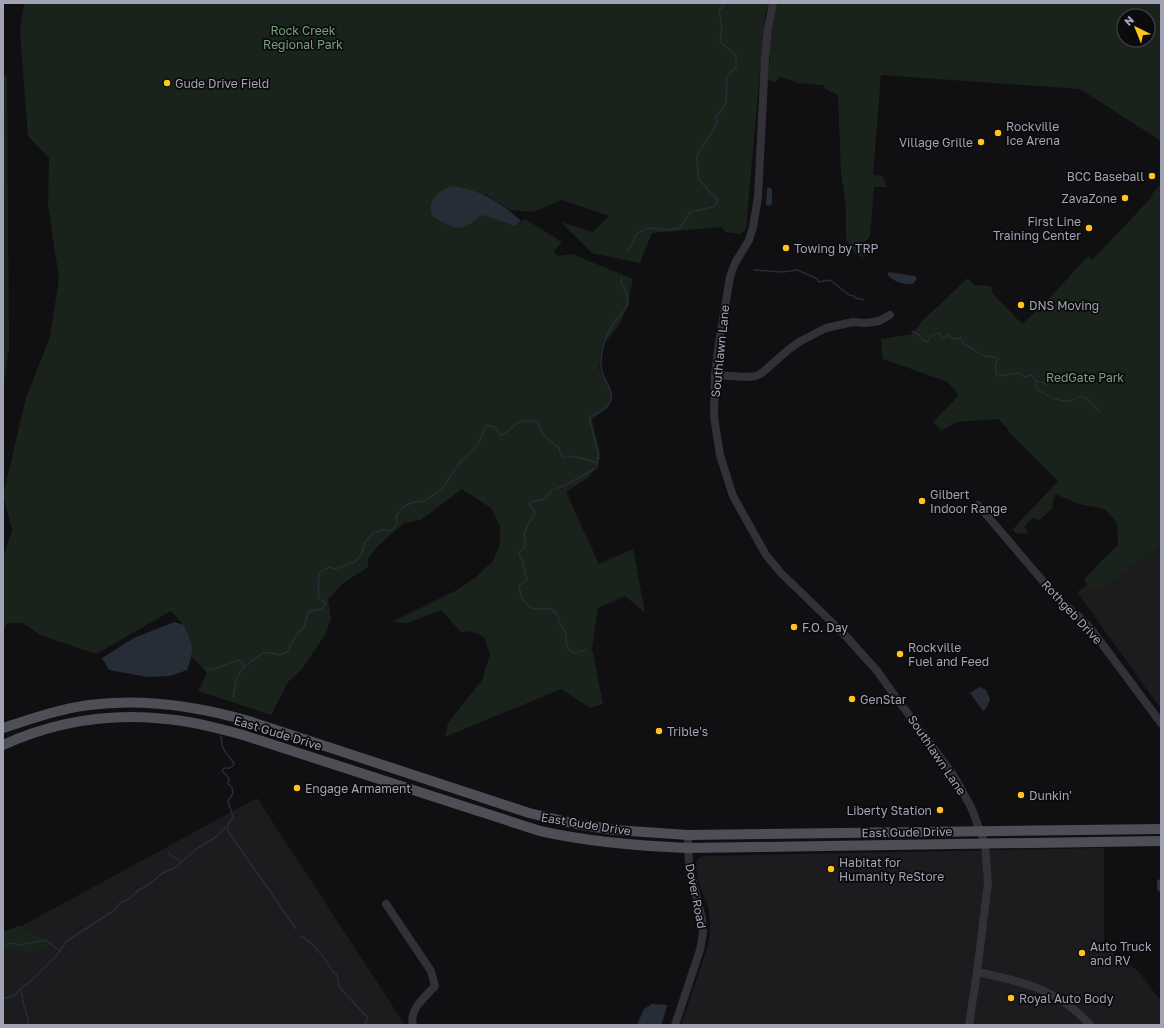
<svg xmlns="http://www.w3.org/2000/svg" width="1164" height="1028" viewBox="0 0 1164 1028" font-family="'Golos Text',sans-serif">
<style>
.built{fill:#1c1c1f}
.green{fill:#1a221c;fill-rule:evenodd}
.water{fill:#262d36}
.lines{fill:none;stroke-linecap:round;stroke-linejoin:round}
.stream{stroke:#262d36;stroke-width:1.5}
.minor{stroke:#313137;stroke-width:8}
.major{stroke:#4d4e56;stroke-width:10}
.poi-dot{fill:#ffc51b;stroke:#0b0b0d;stroke-width:1.5}
.labels{text-anchor:middle;dominant-baseline:central;stroke-width:3.5;stroke-linejoin:round;paint-order:stroke}
.park-label{font-size:12px;fill:#75a17b;stroke:#0b0b0d}
.poi-label{font-size:12px;fill:#a0a4b4;stroke:#0b0b0d;text-anchor:start}
.street-label{font-size:12px;fill:#a0a4b4;stroke:#0b0b0d}
</style>
<rect width="100%" height="100%" fill="#101012"/>
<g class="built">
<polygon points="1161,533 1161,709 1077,592"/>
<polygon points="257,798 405,1025 3,1025 3,936"/>
<polygon points="1104,848 1104,946 1138,971 1161,1001 1161,1025 681,1025 708,945 710,927 709,910 698,880 696,866 697,860 702,856"/>
</g>
<g class="green">
<path d="M24,3H769L765,15L746,229L740,234L725,232L722,227L652,233L640,263L592,253L561,222L593,232L609,216L562,200L533,212L510,210L485,194L464,227L482,215L515,226L525,219L562,242L554,251L557,256L572,254L633,279L627,308L619,325L602,346L599,369L611,390L610,403L592,420L601,457L589,477L566,492L599,564L633,549L645,613L625,596L598,608L592,648L603,704L590,708L561,689L445,737L448,723L482,680L490,654L484,637L470,631L462,633L441,610L408,623L392,622L457,590L476,577L493,561L500,544V526L491,508L462,489L421,520L404,523L378,546L368,558V567L342,584L328,600L331,619L325,635L302,669L288,682L271,715L198,691L207,673L192,657C192,634 187,628 171,611L96,654L40,635L23,623H7L3,631V558L12,530L3,495L26,398L50,337L59,278L48,205L49,158L28,136L20,32Z"/>
<path d="M775,3H1161V141L1080,89L881,75L873,175L882,176L887,187H874L870,236L865,242L863,258L855,253L846,239V207L841,173L838,95L825,89L823,85L797,83L795,81L789,80L779,77L776,82L767,80L770,56L766,52ZM1124,16H1148V40H1124Z"/>
<polygon points="3,74 7,76 9,348 3,389"/>
<polygon points="1161,184 1161,538 1157,547 1102,589 1089,587 1084,580 1101,561 1118,545 1117,523 1105,509 1079,504 1055,494 1052,509 1039,520 1032,518 1024,527 1029,533 1016,534 1013,529 1058,481 1008,431 1009,430 998,419 956,422 942,431 933,422 959,395 948,382 883,359 881,339 912,334 922,321 968,278 974,285 991,286 992,293 1022,324 1044,304 1088,256 1092,260 1153,196 1151,195"/>
<polygon points="19,926 32,934 42,937 50,946 27,954 3,948 3,932"/>
</g>
<g class="water">
<path d="M451,186C479,189 501,202 521,221L515,226L482,215C476,219 470,225 464,227C454,231 440,220 432,216C427,200 438,191 451,186Z"/>
<polygon points="769,187 772,190 772,204 769,206 766,205 767,189"/>
<path d="M889,272L915,276L917,279L913,284C903,285 894,282 887,274Z"/>
<path d="M174,622L184,625C193,644 195,650 187,670L170,676L147,677L109,670L102,658L134,638Z"/>
<polygon points="979,687 986,690 990,699 987,707 983,711 970,693"/>
<polygon points="652,1004 667,1005 665,1013 661,1025 637,1025 644,1009"/>
</g>
<g class="lines">
<g class="stream">
<polyline points="627,252 631,247 636,234 648,228 668,230 680,228 690,212 714,207 718,200 698,179 697,156 717,124 716,117 726,103 727,76 736,67 736,55 720,42 722,29 719,11 725,3"/>
<polyline points="754,270 783,272 797,270 816,278 819,282 830,280 849,295 854,296 855,298 861,299 863,300"/>
<path d="M912,331L919,335L922,340L928,342L931,335L940,333L941,338H945L949,334L950,337L954,339L961,338L963,344C977,349 979,358 995,357L998,359C994,364 996,370 997,376L1020,373L1025,377L1032,375L1036,381V388C1050,398 1066,407 1081,396L1089,400L1100,412"/>
<polyline points="1037,381 1046,384 1051,382 1056,376 1061,376 1067,380"/>
<path d="M586,650L574,653C562,646 568,640 565,631C563,628 561,626 560,623C559,618 559,615 555,612C548,606 545,609 537,609C526,609 519,595 519,586L526,581L527,578L525,574L523,562L519,555L520,552L526,545L524,535L525,531L535,512L529,504L530,502L544,499L552,490L564,486L593,470L597,467L598,451L590,422V417C598,413 608,409 611,400C614,389 601,378 601,366C601,350 606,333 616,320C620,314 627,310 628,303C629,295 624,289 621,283L622,277"/>
<polyline points="206,668 212,670 238,660 242,662 244,667"/>
<path d="M233,697L237,677L244,667L258,656L264,653H272L279,655L287,652L296,635L304,627L308,613L310,611L321,609L325,606L326,602L322,601L318,597L319,573L329,567L335,569L355,562L362,553L365,542L373,533L383,530L391,531L394,529L397,523L396,516L403,507L414,502L425,501L444,487L450,476L462,460L477,446L486,426H493L501,435C509,432 511,427 518,423C523,420 532,421 538,422L539,428L544,435L559,448L560,453L564,458L574,456L598,463"/>
<polyline points="227,827 228,831 296,929"/>
<polyline points="168,853 180,861"/>
<path d="M301,936C314,944 326,959 333,972L337,975L339,987L368,1018L365,1025"/>
<polyline points="3,945 11,943 20,945 45,940 61,951"/>
<polyline points="21,988 23,1002 28,1020 28,1025"/>
<path d="M3,999L15,995L21,988L30,982L56,956L67,941L113,911L120,903L129,899L136,892L148,885L161,874L174,868L198,848L216,837L228,825L233,817L228,801L233,793L232,787L228,784L229,778L222,771L224,768H230L233,766L234,763C226,752 222,752 221,736"/>
</g>
<g class="minor">
<polyline points="773,3 768,28 765,58 758,197 753,227 749,240 735,263 730,277 719,343 715,375 714,417 720,455 733,496 766,555 781,573 844,634 878,672 887,685 954,776 971,807 985,844 988,883 977,972 969,1025"/>
<polyline points="715,375 747,377 756,376 762,373 788,350 799,342 826,328 853,322 866,323 879,321 890,315"/>
<polyline points="978,505 1059,600 1077,615 1091,629 1161,723"/>
<polyline points="1161,883 1161,888"/>
<path d="M386,904L431,971L435,986C425,997 409,1009 413,1025"/>
<path d="M977,972C1023,982 1057,988 1090,1025"/>
<polyline points="675,1025 700,950 703,933 702,919 689,865 688,835"/>
</g>
<g class="major">
<path d="M3,728C31,719 59,709 89,705C142,698 197,706 249,721L529,813L576,824L615,830L688,835L1161,829"/>
<path d="M3,745C54,722 110,713 166,719C192,721 218,728 243,735L540,831C589,842 638,846 688,848L1161,841"/>
</g>
</g>
<g class="poi-dot">
<circle cx="167" cy="83" r="4"/>
<circle cx="998" cy="133" r="4"/>
<circle cx="981" cy="142" r="4"/>
<circle cx="1152" cy="176" r="4"/>
<circle cx="1125" cy="198" r="4"/>
<circle cx="1089" cy="228" r="4"/>
<circle cx="786" cy="248" r="4"/>
<circle cx="1021" cy="305" r="4"/>
<circle cx="922" cy="501" r="4"/>
<circle cx="794" cy="627" r="4"/>
<circle cx="900" cy="654" r="4"/>
<circle cx="852" cy="699" r="4"/>
<circle cx="659" cy="731" r="4"/>
<circle cx="297" cy="788" r="4"/>
<circle cx="1021" cy="795" r="4"/>
<circle cx="940" cy="810" r="4"/>
<circle cx="831" cy="869" r="4"/>
<circle cx="1082" cy="953" r="4"/>
<circle cx="1011" cy="998" r="4"/>
</g>
<g class="labels">
<g class="park-label">
<text x="303" y="30">Rock Creek<tspan x="303" dy="14">Regional Park</tspan></text>
<text x="1085" y="377">RedGate Park</text>
</g>
<g class="poi-label">
<text x="175" y="83">Gude Drive Field</text>
<text x="1006" y="126">Rockville<tspan x="1006" dy="14">Ice Arena</tspan></text>
<text x="973" y="142" text-anchor="end">Village Grille</text>
<text x="1144" y="176" text-anchor="end">BCC Baseball</text>
<text x="1117" y="198" text-anchor="end">ZavaZone</text>
<text x="1081" y="221" text-anchor="end">First Line<tspan x="1081" dy="14">Training Center</tspan></text>
<text x="794" y="248">Towing by TRP</text>
<text x="1029" y="305">DNS Moving</text>
<text x="930" y="494">Gilbert<tspan x="930" dy="14">Indoor Range</tspan></text>
<text x="802" y="627">F.O. Day</text>
<text x="908" y="647">Rockville<tspan x="908" dy="14">Fuel and Feed</tspan></text>
<text x="860" y="699">GenStar</text>
<text x="667" y="731">Trible's</text>
<text x="305" y="788">Engage Armament</text>
<text x="1029" y="795">Dunkin'</text>
<text x="932" y="810" text-anchor="end">Liberty Station</text>
<text x="839" y="862">Habitat for<tspan x="839" dy="14">Humanity ReStore</tspan></text>
<text x="1090" y="946">Auto Truck<tspan x="1090" dy="14">and RV</tspan></text>
<text x="1019" y="998">Royal Auto Body</text>
</g>
<g class="street-label">
<text transform="translate(720 351) rotate(-84)">Southlawn Lane</text>
<text transform="translate(1072 612) rotate(47)">Rothgeb Drive</text>
<text transform="translate(278 733) rotate(17)">East Gude Drive</text>
<text transform="translate(937 755) rotate(56)">Southlawn Lane</text>
<text transform="translate(586 824) rotate(9)">East Gude Drive</text>
<text transform="translate(907 832) rotate(-1)">East Gude Drive</text>
<text transform="translate(696 896) rotate(79)">Dover Road</text>
</g>
</g>
<rect width="1164" height="1028" fill="none" stroke="#a0a4b4" stroke-width="8"/>
<g transform="translate(1136 28) rotate(317)"><circle r="19" fill="#0b0b0d" stroke="#474850"/>
<path d="M0-3L7 15L0 10L-7 15Z" fill="#ffc51b"/>
<text y="-6" font-size="11" font-weight="bold" text-anchor="middle" fill="#a0a4b4">N</text>
</g>
</svg>
